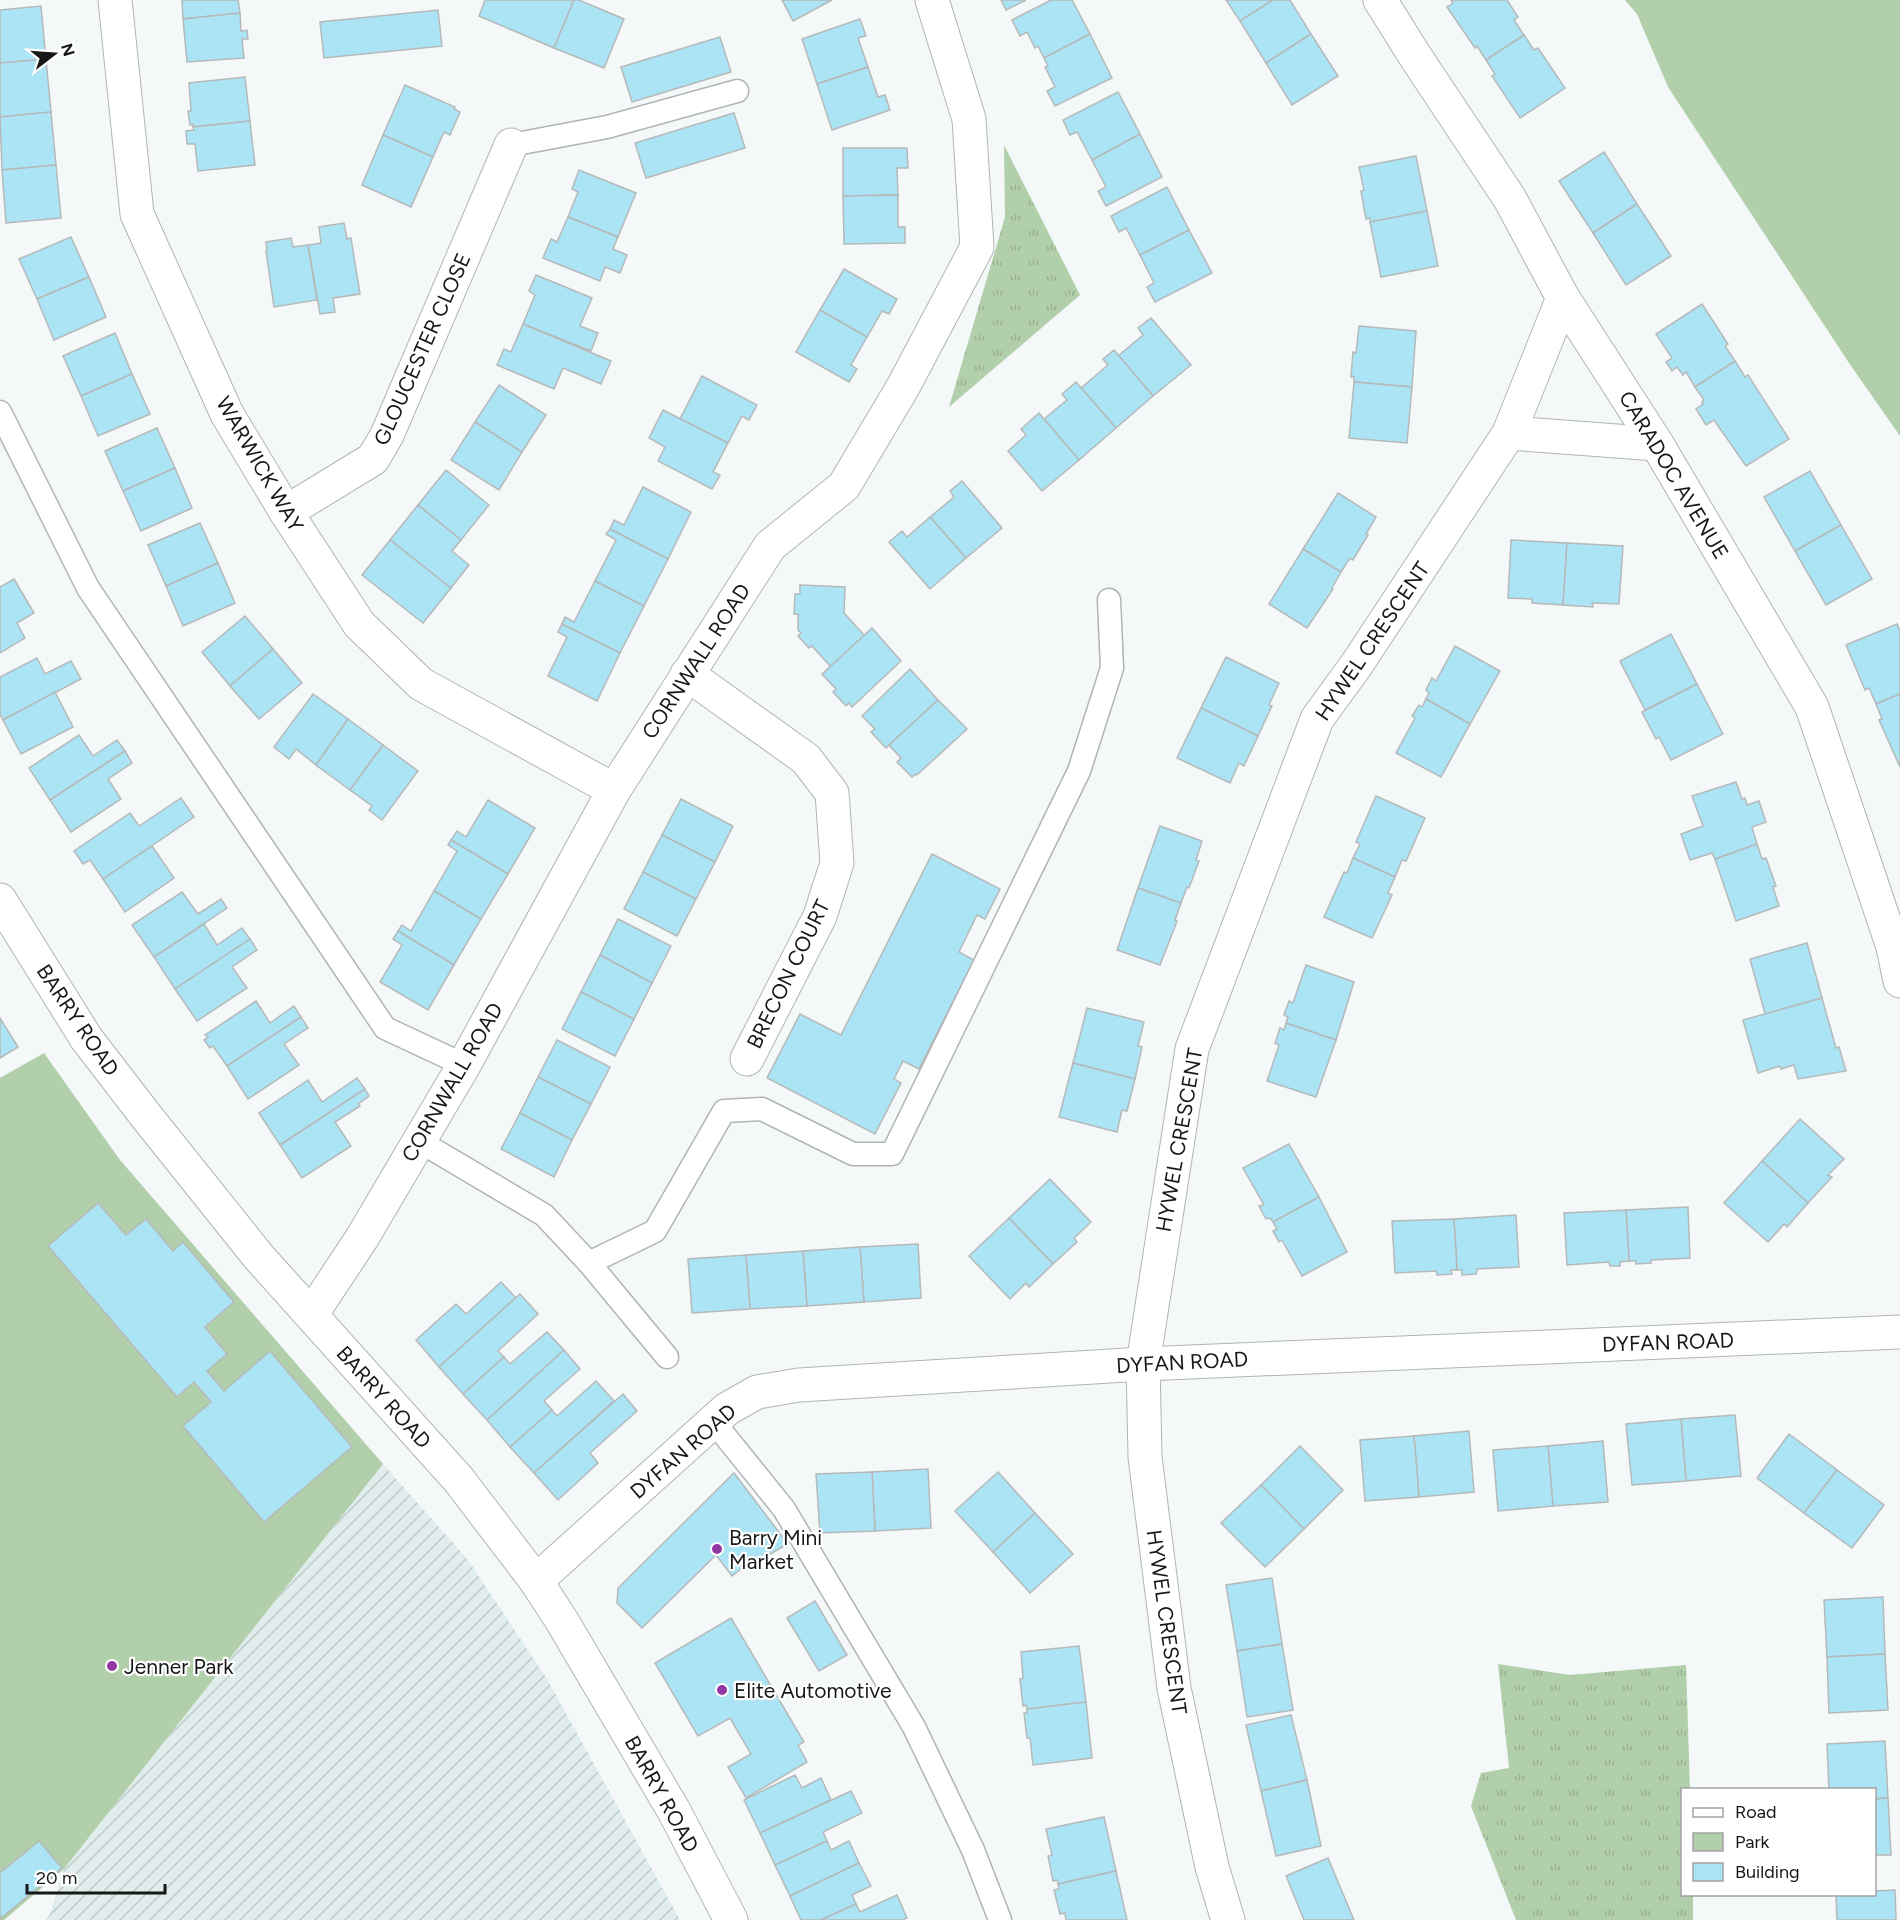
<svg xmlns="http://www.w3.org/2000/svg" width="1900" height="1920" viewBox="0 0 1900 1920" font-family="Figtree,sans-serif">
<style>
.industrial{fill:url(#industrial-furrows)}
.grass{fill:url(#grass-tufts)}
.park{fill:#b1cfaa}
.building{fill:#abe4f4;stroke:#b6b9ba;stroke-width:1.5}
.lines{fill:none;stroke-linecap:round;stroke-linejoin:round}
.lane-casing{stroke:#b1b4b4;stroke-width:25}
.street-casing{stroke:#b1b4b4;stroke-width:35}
.secondary-casing{stroke:#b1b4b4;stroke-width:35}
.lane{stroke:#fff;stroke-width:22}
.street{stroke:#fff;stroke-width:33}
.secondary{stroke:#fff;stroke-width:33}
.poi-dot{fill:#9238a3;stroke:#fff;stroke-width:2}
.labels{text-anchor:middle;dominant-baseline:central;stroke-width:4.5;stroke-linejoin:round;paint-order:stroke}
.street-label{font-size:21px;fill:#161818;stroke:#fff}
.poi-label{font-size:21px;fill:#161818;stroke:#fff;text-anchor:start}
</style>
<defs>
<pattern id="industrial-furrows" width="10" height="10" patternUnits="userSpaceOnUse" patternTransform="scale(1.5)"><rect width="10" height="10" fill="#e0edec"/><path d="M-1 1l2-2M0 10L10 0M9 11l2-2" fill="none" stroke="#bfcaca"/></pattern>
<pattern id="grass-tufts" width="24" height="20" patternUnits="userSpaceOnUse" patternTransform="scale(1.5)"><rect width="24" height="20" fill="#b1cfaa"/><path d="M3 7l-1-3M5 7V3M7 7l1-3M15 17l-1-3M17 17v-4M19 17l1-3" fill="none" stroke="#98b192"/></pattern>
</defs>
<rect width="100%" height="100%" fill="#f4f8f8"/>
<polygon class="industrial" points="383,1464 468,1560 547,1679 680,1920 46,1920 50,1914 64,1869"/>
<g class="grass">
<polygon points="1004,145 1080,295 949,407 1005,217"/>
<polygon points="1498,1664 1570,1675 1686,1665 1690,1789 1682,1790 1682,1894 1693,1895 1693,1920 1516,1920 1471,1806 1481,1773 1509,1768"/>
</g>
<g class="park">
<polygon points="1625,0 1900,0 1900,436 1849,363 1668,87 1637,14"/>
<polygon points="44,1053 120,1160 383,1464 64,1869 4,1920 0,1920 0,1078"/>
</g>
<g class="building">
<polygon points="182,0 238,0 240,13 183,19"/>
<polygon points="485,0 574,0 554,48 479,16"/>
<polygon points="574,0 579,0 624,19 604,68 554,48"/>
<polygon points="782,0 832,0 793,21"/>
<polygon points="1001,0 1026,0 1006,10"/>
<polygon points="1051,0 1072,0 1090,34 1044,58 1038,46 1035,48 1027,32 1020,36 1012,20"/>
<polygon points="1226,0 1273,0 1240,21"/>
<polygon points="1273,0 1290,0 1311,34 1266,63 1240,21"/>
<polygon points="1451,0 1507,0 1518,17 1514,20 1524,35 1486,60 1477,46 1475,48 1447,7 1453,3"/>
<polygon points="41,6 46,59 0,63 0,10"/>
<polygon points="438,10 442,46 324,58 320,22"/>
<polygon points="240,13 241,31 247,30 248,39 242,39 244,58 187,62 183,19"/>
<polygon points="860,19 866,36 858,38 868,67 817,84 802,39"/>
<polygon points="1090,34 1112,78 1055,106 1047,91 1055,87 1045,67 1048,66 1044,58"/>
<polygon points="1311,34 1338,76 1292,105 1266,63"/>
<polygon points="1524,35 1534,50 1538,48 1565,88 1520,118 1492,76 1495,74 1486,60"/>
<polygon points="720,37 731,72 632,102 621,67"/>
<polygon points="46,59 51,112 0,117 0,63"/>
<polygon points="868,67 878,97 885,95 890,110 832,130 817,84"/>
<polygon points="245,77 250,121 193,127 193,124 190,125 188,111 191,111 189,83"/>
<polygon points="405,85 455,107 454,109 460,112 450,135 444,132 433,157 383,135"/>
<polygon points="1118,92 1140,134 1092,160 1077,132 1070,135 1063,120"/>
<polygon points="51,112 56,165 2,170 0,117"/>
<polygon points="734,113 745,148 646,178 635,143"/>
<polygon points="250,121 255,165 198,171 195,144 187,144 186,131 194,130 193,127"/>
<polygon points="1140,134 1162,177 1106,206 1098,191 1106,187 1092,160"/>
<polygon points="383,135 433,157 411,207 362,185"/>
<polygon points="843,148 907,148 908,168 897,168 898,195 843,196"/>
<polygon points="1604,152 1637,204 1593,233 1559,181"/>
<polygon points="1416,156 1427,211 1370,222 1370,218 1366,219 1361,191 1364,190 1359,167"/>
<polygon points="56,165 61,218 6,223 2,170"/>
<polygon points="579,170 636,193 618,237 568,217 578,192 572,189"/>
<polygon points="1167,187 1189,230 1140,255 1126,228 1119,232 1111,216"/>
<polygon points="898,195 898,227 905,227 905,243 844,244 843,196"/>
<polygon points="1637,204 1671,256 1626,285 1593,233"/>
<polygon points="1427,211 1438,266 1381,277 1370,222"/>
<polygon points="568,217 618,237 613,249 627,255 620,273 605,267 600,281 543,258 551,239 557,242"/>
<polygon points="344,223 347,239 351,238 360,294 333,298 335,312 320,314 308,245 321,243 319,227"/>
<polygon points="1189,230 1212,273 1155,302 1147,287 1154,283 1140,255"/>
<polygon points="71,237 89,277 37,299 19,259"/>
<polygon points="291,238 293,247 308,245 317,300 274,307 266,251 267,251 266,242"/>
<polygon points="844,269 897,299 889,314 882,311 867,337 820,310"/>
<polygon points="536,275 592,298 580,326 598,333 591,351 523,324 535,295 529,291"/>
<polygon points="89,277 106,317 54,340 37,299"/>
<polygon points="1702,304 1728,344 1725,346 1735,361 1695,387 1686,372 1683,375 1677,367 1672,371 1666,362 1672,358 1656,334"/>
<polygon points="820,310 867,337 851,365 857,369 849,382 796,352"/>
<polygon points="1151,318 1191,365 1153,396 1118,356 1143,335 1138,328"/>
<polygon points="523,324 611,361 601,384 563,368 554,389 497,365 504,349 511,352"/>
<polygon points="1359,326 1416,331 1412,387 1354,382 1354,377 1351,377 1353,352 1356,353"/>
<polygon points="115,333 132,374 81,396 63,356"/>
<polygon points="1114,350 1153,396 1116,428 1081,388 1108,365 1103,359"/>
<polygon points="1735,361 1745,377 1748,375 1789,439 1746,466 1714,420 1706,425 1696,409 1703,404 1702,402 1704,400 1695,387"/>
<polygon points="132,374 150,414 98,436 81,396"/>
<polygon points="702,376 757,405 749,420 742,416 728,443 680,419"/>
<polygon points="1076,382 1116,428 1079,460 1044,419 1067,400 1062,394"/>
<polygon points="1354,382 1412,387 1407,443 1349,438"/>
<polygon points="499,385 546,415 522,452 475,422"/>
<polygon points="663,410 728,443 713,472 720,475 712,489 658,461 665,447 649,438"/>
<polygon points="1039,413 1079,460 1042,491 1008,451 1026,435 1021,429"/>
<polygon points="475,422 522,452 499,490 451,460"/>
<polygon points="157,428 175,468 123,491 105,451"/>
<polygon points="175,468 192,508 141,531 123,491"/>
<polygon points="446,470 489,505 461,540 418,505"/>
<polygon points="1810,471 1841,525 1795,551 1764,497"/>
<polygon points="962,481 1002,528 966,558 930,517 954,497 950,491"/>
<polygon points="643,487 691,512 668,559 610,529 614,520 624,525"/>
<polygon points="1338,493 1376,517 1366,534 1368,535 1353,560 1350,558 1341,572 1303,549"/>
<polygon points="418,505 461,540 452,551 469,565 451,588 390,540"/>
<polygon points="930,517 966,558 930,589 889,542 902,531 907,537"/>
<polygon points="200,523 218,563 166,586 148,545"/>
<polygon points="1841,525 1872,579 1826,605 1795,551"/>
<polygon points="610,529 668,559 644,606 595,581 616,540 606,534"/>
<polygon points="390,540 451,588 423,623 362,575"/>
<polygon points="1511,540 1567,543 1563,605 1532,603 1532,599 1508,598"/>
<polygon points="1567,543 1623,546 1619,604 1592,603 1593,607 1563,605"/>
<polygon points="1303,549 1341,572 1332,588 1333,589 1307,628 1269,604"/>
<polygon points="218,563 235,603 183,626 166,586"/>
<polygon points="14,579 34,613 17,623 25,638 0,653 0,587"/>
<polygon points="595,581 644,606 620,653 562,624 565,617 574,622"/>
<polygon points="800,585 845,587 844,613 865,636 831,667 812,646 809,648 798,636 801,633 798,630 798,614 794,614 795,594 800,594"/>
<polygon points="245,616 273,649 230,686 202,652"/>
<polygon points="562,624 620,653 597,701 548,676 567,637 558,632"/>
<polygon points="1897,624 1900,631 1900,694 1876,704 1869,688 1865,690 1846,645"/>
<polygon points="872,628 901,661 852,707 849,703 846,706 833,692 836,689 822,674"/>
<polygon points="1671,634 1697,684 1645,710 1620,661"/>
<polygon points="1455,646 1500,671 1470,724 1426,699 1429,693 1426,690 1432,678 1436,681"/>
<polygon points="273,649 302,683 259,719 230,686"/>
<polygon points="1226,657 1279,683 1269,705 1272,706 1258,736 1201,708"/>
<polygon points="37,658 45,674 71,661 81,679 3,720 0,714 0,677"/>
<polygon points="910,669 938,700 886,748 871,732 875,729 862,716"/>
<polygon points="1697,684 1723,734 1671,760 1659,737 1656,739 1642,712"/>
<polygon points="55,692 73,727 21,754 3,720"/>
<polygon points="313,694 348,719 316,765 296,749 289,759 274,747"/>
<polygon points="1900,694 1900,767 1879,720 1882,719 1876,704"/>
<polygon points="1426,699 1470,724 1441,777 1396,753 1415,718 1412,716 1419,705 1422,707"/>
<polygon points="938,700 967,729 917,775 916,774 912,777 897,762 901,758 889,745"/>
<polygon points="1201,708 1258,736 1244,766 1239,763 1230,783 1177,758"/>
<polygon points="348,719 383,745 350,790 316,765"/>
<polygon points="79,735 93,756 117,740 125,751 50,800 29,768"/>
<polygon points="383,745 418,771 382,820 369,810 372,806 350,790"/>
<polygon points="125,751 132,763 108,779 121,799 71,832 50,800"/>
<polygon points="1736,782 1742,799 1745,798 1747,805 1759,801 1766,822 1752,827 1757,844 1715,859 1712,853 1690,860 1681,834 1703,826 1692,796"/>
<polygon points="1376,796 1425,818 1406,861 1402,860 1395,877 1353,858 1360,844 1356,842"/>
<polygon points="181,798 194,817 103,879 90,860 83,864 74,851 130,813 139,826"/>
<polygon points="681,799 733,826 715,862 662,835"/>
<polygon points="488,800 535,828 508,874 451,840 457,831 466,837"/>
<polygon points="1160,826 1202,841 1196,860 1199,861 1189,888 1187,887 1181,903 1138,888"/>
<polygon points="662,835 715,862 696,899 643,872"/>
<polygon points="451,840 508,874 481,919 434,891 457,851 448,845"/>
<polygon points="1757,844 1762,859 1766,858 1776,886 1773,887 1779,906 1736,921 1715,859"/>
<polygon points="152,846 174,878 125,912 103,879"/>
<polygon points="932,854 1000,889 985,919 977,915 959,952 974,960 919,1069 903,1061 894,1079 901,1083 875,1134 767,1078 800,1014 841,1035"/>
<polygon points="1353,858 1395,877 1388,893 1392,895 1372,938 1324,917 1344,872 1347,873"/>
<polygon points="643,872 696,899 677,936 624,909"/>
<polygon points="1138,888 1181,903 1175,920 1177,921 1160,965 1117,950"/>
<polygon points="434,891 481,919 454,965 398,931 402,925 411,931"/>
<polygon points="182,892 198,914 221,899 227,908 154,957 132,925"/>
<polygon points="618,919 671,946 652,983 600,955"/>
<polygon points="204,924 217,945 242,928 250,939 175,989 154,957"/>
<polygon points="398,931 454,965 428,1010 380,982 402,945 393,939"/>
<polygon points="250,939 257,950 232,967 247,988 197,1021 175,989"/>
<polygon points="1807,943 1822,998 1765,1014 1750,959"/>
<polygon points="600,955 652,983 634,1019 581,992"/>
<polygon points="1306,965 1354,982 1336,1040 1286,1023 1288,1017 1284,1015 1289,1001 1293,1003"/>
<polygon points="581,992 634,1019 615,1056 562,1029"/>
<polygon points="1822,998 1836,1048 1839,1047 1846,1071 1798,1079 1794,1065 1781,1069 1780,1066 1758,1073 1743,1020"/>
<polygon points="256,1001 270,1023 294,1006 301,1017 227,1066 213,1046 210,1048 204,1040 208,1037 205,1035"/>
<polygon points="1087,1008 1144,1022 1138,1046 1142,1047 1135,1079 1073,1063"/>
<polygon points="301,1017 308,1028 284,1044 299,1065 248,1099 227,1066"/>
<polygon points="0,1018 18,1047 0,1058"/>
<polygon points="1286,1023 1336,1040 1316,1097 1267,1081 1279,1045 1275,1043 1280,1028 1284,1030"/>
<polygon points="557,1040 610,1067 591,1104 538,1077"/>
<polygon points="1073,1063 1135,1079 1127,1111 1122,1110 1117,1132 1059,1117"/>
<polygon points="538,1077 591,1104 572,1140 520,1113"/>
<polygon points="357,1078 365,1089 280,1145 259,1113 308,1080 322,1102"/>
<polygon points="365,1089 369,1096 358,1104 360,1106 335,1122 351,1146 302,1178 280,1145"/>
<polygon points="520,1113 572,1140 554,1177 501,1149"/>
<polygon points="1800,1119 1844,1159 1828,1175 1832,1177 1808,1203 1762,1161"/>
<polygon points="1289,1144 1319,1197 1273,1222 1270,1218 1266,1219 1259,1206 1264,1205 1243,1168"/>
<polygon points="1762,1161 1808,1203 1787,1227 1784,1224 1768,1242 1724,1203"/>
<polygon points="1050,1179 1091,1222 1074,1238 1077,1242 1053,1264 1009,1218"/>
<polygon points="1319,1197 1347,1252 1302,1276 1282,1240 1279,1242 1273,1231 1277,1229 1273,1222"/>
<polygon points="98,1203 126,1235 146,1219 173,1251 183,1242 234,1302 205,1327 227,1354 207,1371 224,1391 270,1351 352,1447 264,1522 183,1426 211,1402 194,1382 177,1397 48,1246"/>
<polygon points="1688,1207 1690,1258 1651,1260 1651,1263 1636,1264 1636,1261 1629,1261 1626,1210"/>
<polygon points="1626,1210 1629,1261 1620,1262 1620,1266 1610,1266 1609,1262 1567,1265 1564,1213"/>
<polygon points="1516,1215 1519,1267 1477,1269 1476,1274 1462,1275 1462,1270 1457,1270 1454,1219"/>
<polygon points="1009,1218 1053,1264 1029,1287 1026,1283 1010,1299 969,1256"/>
<polygon points="1454,1219 1457,1270 1451,1270 1452,1274 1437,1275 1436,1271 1395,1273 1392,1221"/>
<polygon points="918,1244 921,1298 864,1302 860,1247"/>
<polygon points="860,1247 864,1302 807,1306 803,1251"/>
<polygon points="803,1251 807,1306 750,1309 746,1255"/>
<polygon points="746,1255 750,1309 692,1313 688,1259"/>
<polygon points="501,1282 516,1298 439,1367 416,1340 456,1304 466,1314"/>
<polygon points="520,1294 538,1314 498,1351 504,1357 463,1394 439,1367"/>
<polygon points="547,1332 564,1350 487,1420 463,1394 504,1357 510,1364"/>
<polygon points="564,1350 580,1369 544,1401 552,1410 510,1447 487,1420"/>
<polygon points="596,1381 614,1401 534,1473 510,1447 552,1410 557,1416"/>
<polygon points="623,1394 637,1411 590,1453 598,1463 558,1500 534,1473"/>
<polygon points="1735,1415 1741,1476 1686,1481 1681,1419"/>
<polygon points="1681,1419 1686,1481 1632,1485 1626,1424"/>
<polygon points="1469,1431 1474,1492 1419,1497 1414,1436"/>
<polygon points="1789,1434 1837,1470 1804,1513 1757,1478"/>
<polygon points="1414,1436 1419,1497 1365,1501 1360,1440"/>
<polygon points="1603,1441 1608,1502 1553,1506 1548,1446"/>
<polygon points="1300,1446 1343,1490 1304,1529 1261,1485"/>
<polygon points="1548,1446 1553,1506 1498,1511 1493,1450"/>
<polygon points="928,1469 931,1528 875,1531 872,1472"/>
<polygon points="1837,1470 1884,1505 1852,1548 1804,1513"/>
<polygon points="872,1472 875,1531 820,1533 816,1474"/>
<polygon points="998,1472 1035,1513 993,1552 955,1511"/>
<polygon points="734,1473 788,1544 756,1562 754,1559 732,1576 716,1555 642,1628 617,1603 618,1588"/>
<polygon points="1261,1485 1304,1529 1265,1567 1221,1523"/>
<polygon points="1035,1513 1073,1554 1030,1593 993,1552"/>
<polygon points="1272,1578 1282,1644 1237,1651 1226,1585"/>
<polygon points="1883,1597 1885,1654 1827,1657 1824,1600"/>
<polygon points="815,1601 847,1655 819,1671 787,1618"/>
<polygon points="731,1618 804,1742 798,1745 807,1762 746,1798 728,1767 751,1754 730,1718 698,1736 655,1663"/>
<polygon points="1282,1644 1293,1710 1247,1717 1237,1651"/>
<polygon points="1079,1646 1086,1702 1027,1709 1026,1705 1023,1706 1020,1679 1023,1678 1021,1652"/>
<polygon points="1885,1654 1888,1710 1829,1713 1827,1657"/>
<polygon points="1086,1702 1092,1758 1033,1765 1030,1738 1027,1738 1024,1713 1027,1713 1027,1709"/>
<polygon points="1291,1715 1307,1780 1261,1791 1246,1725"/>
<polygon points="1885,1741 1888,1798 1874,1799 1874,1790 1829,1790 1827,1744"/>
<polygon points="795,1775 802,1788 821,1778 831,1800 760,1833 744,1800"/>
<polygon points="1307,1780 1321,1846 1276,1856 1261,1791"/>
<polygon points="851,1791 862,1813 823,1832 827,1841 775,1865 760,1833"/>
<polygon points="1888,1798 1891,1855 1874,1855 1874,1799"/>
<polygon points="1104,1817 1116,1871 1058,1884 1057,1880 1053,1881 1048,1856 1052,1855 1046,1829"/>
<polygon points="39,1841 62,1868 0,1919 0,1873"/>
<polygon points="827,1841 831,1850 849,1841 859,1863 790,1896 775,1865"/>
<polygon points="1328,1858 1354,1920 1304,1920 1286,1876"/>
<polygon points="859,1863 871,1886 852,1895 856,1904 821,1920 801,1920 790,1896"/>
<polygon points="1116,1871 1127,1920 1066,1920 1065,1913 1060,1914 1054,1890 1059,1889 1058,1884"/>
<polygon points="1895,1890 1896,1920 1837,1920 1836,1894 1874,1894 1874,1891"/>
<polygon points="897,1895 907,1918 902,1920 821,1920 856,1904 860,1912"/>
</g>
<g class="lines">
<defs>
<g id="lane">
<polyline points="511,145 607,127 737,91"/>
<polyline points="0,412 88,588 385,1028 464,1065"/>
<polyline points="419,1141 544,1215 589,1263 655,1231 724,1111 762,1109 853,1154 892,1154 1079,771 1112,668 1109,600"/>
<polyline points="589,1263 667,1357"/>
<polyline points="713,1421 784,1509 914,1727 973,1850 1000,1920"/>
</g>
<g id="street">
<polyline points="115,0 137,214 227,414 286,512 359,624 421,684 614,790"/>
<polyline points="1380,0 1415,56 1510,199 1563,298 1657,444 1812,707 1893,947 1900,981"/>
<polyline points="1509,433 1657,444"/>
<polyline points="286,512 373,459 387,435 511,145"/>
<polyline points="687,674 806,759 832,793 837,863 820,916 747,1059"/>
<polyline points="311,1315 362,1238 464,1065 614,790 770,546 844,486 903,387 977,247 969,119 932,0"/>
<polyline points="1228,1920 1212,1867 1174,1688 1145,1457 1143,1364 1192,1049 1317,719 1357,664 1509,433 1563,298"/>
</g>
<g id="secondary">
<polyline points="0,900 86,1038 146,1116 258,1256 459,1480 536,1581 562,1621 674,1811 731,1920"/>
<polyline points="536,1581 727,1409 757,1392 799,1385 1143,1364 1900,1332"/>
</g>
</defs>
<use href="#lane" class="lane-casing"/>
<use href="#street" class="street-casing"/>
<use href="#secondary" class="secondary-casing"/>
<use href="#lane" class="lane"/>
<use href="#street" class="street"/>
<use href="#secondary" class="secondary"/>
</g>
<g class="poi-dot">
<circle cx="717" cy="1549" r="6"/>
<circle cx="112" cy="1666" r="6"/>
<circle cx="722" cy="1690" r="6"/>
</g>
<g class="labels">
<g class="street-label">
<text transform="translate(422 349) rotate(-66)">GLOUCESTER CLOSE</text>
<text transform="translate(260 464) rotate(60)">WARWICK WAY</text>
<text transform="translate(1674 475) rotate(59)">CARADOC AVENUE</text>
<text transform="translate(1372 641) rotate(-56)">HYWEL CRESCENT</text>
<text transform="translate(696 661) rotate(-57)">CORNWALL ROAD</text>
<text transform="translate(788 974) rotate(-64)">BRECON COURT</text>
<text transform="translate(78 1020) rotate(56)">BARRY ROAD</text>
<text transform="translate(452 1082) rotate(-60)">CORNWALL ROAD</text>
<text transform="translate(1179 1140) rotate(-80)">HYWEL CRESCENT</text>
<text transform="translate(1668 1342) rotate(-2)">DYFAN ROAD</text>
<text transform="translate(1182 1362) rotate(-3)">DYFAN ROAD</text>
<text transform="translate(384 1397) rotate(48)">BARRY ROAD</text>
<text transform="translate(683 1451) rotate(-41)">DYFAN ROAD</text>
<text transform="translate(1167 1622) rotate(82)">HYWEL CRESCENT</text>
<text transform="translate(662 1794) rotate(61)">BARRY ROAD</text>
</g>
<g class="poi-label">
<text x="729" y="1537">Barry Mini<tspan x="729" dy="24">Market</tspan></text>
<text x="124" y="1666">Jenner Park</text>
<text x="734" y="1690">Elite Automotive</text>
</g>
</g>
<rect x="1681" y="1788" width="195" height="108" fill="#ffffff" stroke="#a2a3a3" stroke-width="1.5"/>
<rect x="1693" y="1808" width="30" height="9" fill="#ffffff" stroke="#a2a3a3" stroke-width="1.5"/>
<text x="1735" y="1818" font-size="18" fill="#161818">Road</text>
<rect x="1693" y="1833" width="30" height="18" fill="#b1cfaa" stroke="#a2a3a3" stroke-width="1.5"/>
<text x="1735" y="1848" font-size="18" fill="#161818">Park</text>
<rect x="1693" y="1863" width="30" height="18" fill="#abe4f4" stroke="#a2a3a3" stroke-width="1.5"/>
<text x="1735" y="1878" font-size="18" fill="#161818">Building</text>
<g transform="translate(54 54) rotate(73)" stroke="#ffffff" stroke-width="4.5" paint-order="stroke">
<path d="M0-4.5L10 22L0 15L-10 22Z" fill="#161818"/>
<text y="-9" font-size="16" font-weight="bold" text-anchor="middle" fill="#161818">N</text>
</g>
<path d="M27 1884v9h138v-9" fill="none" stroke="#161818" stroke-width="3"/>
<text x="36" y="1884" font-size="18" fill="#161818" stroke="#ffffff" stroke-width="4.5" paint-order="stroke">20 m</text>
</svg>
